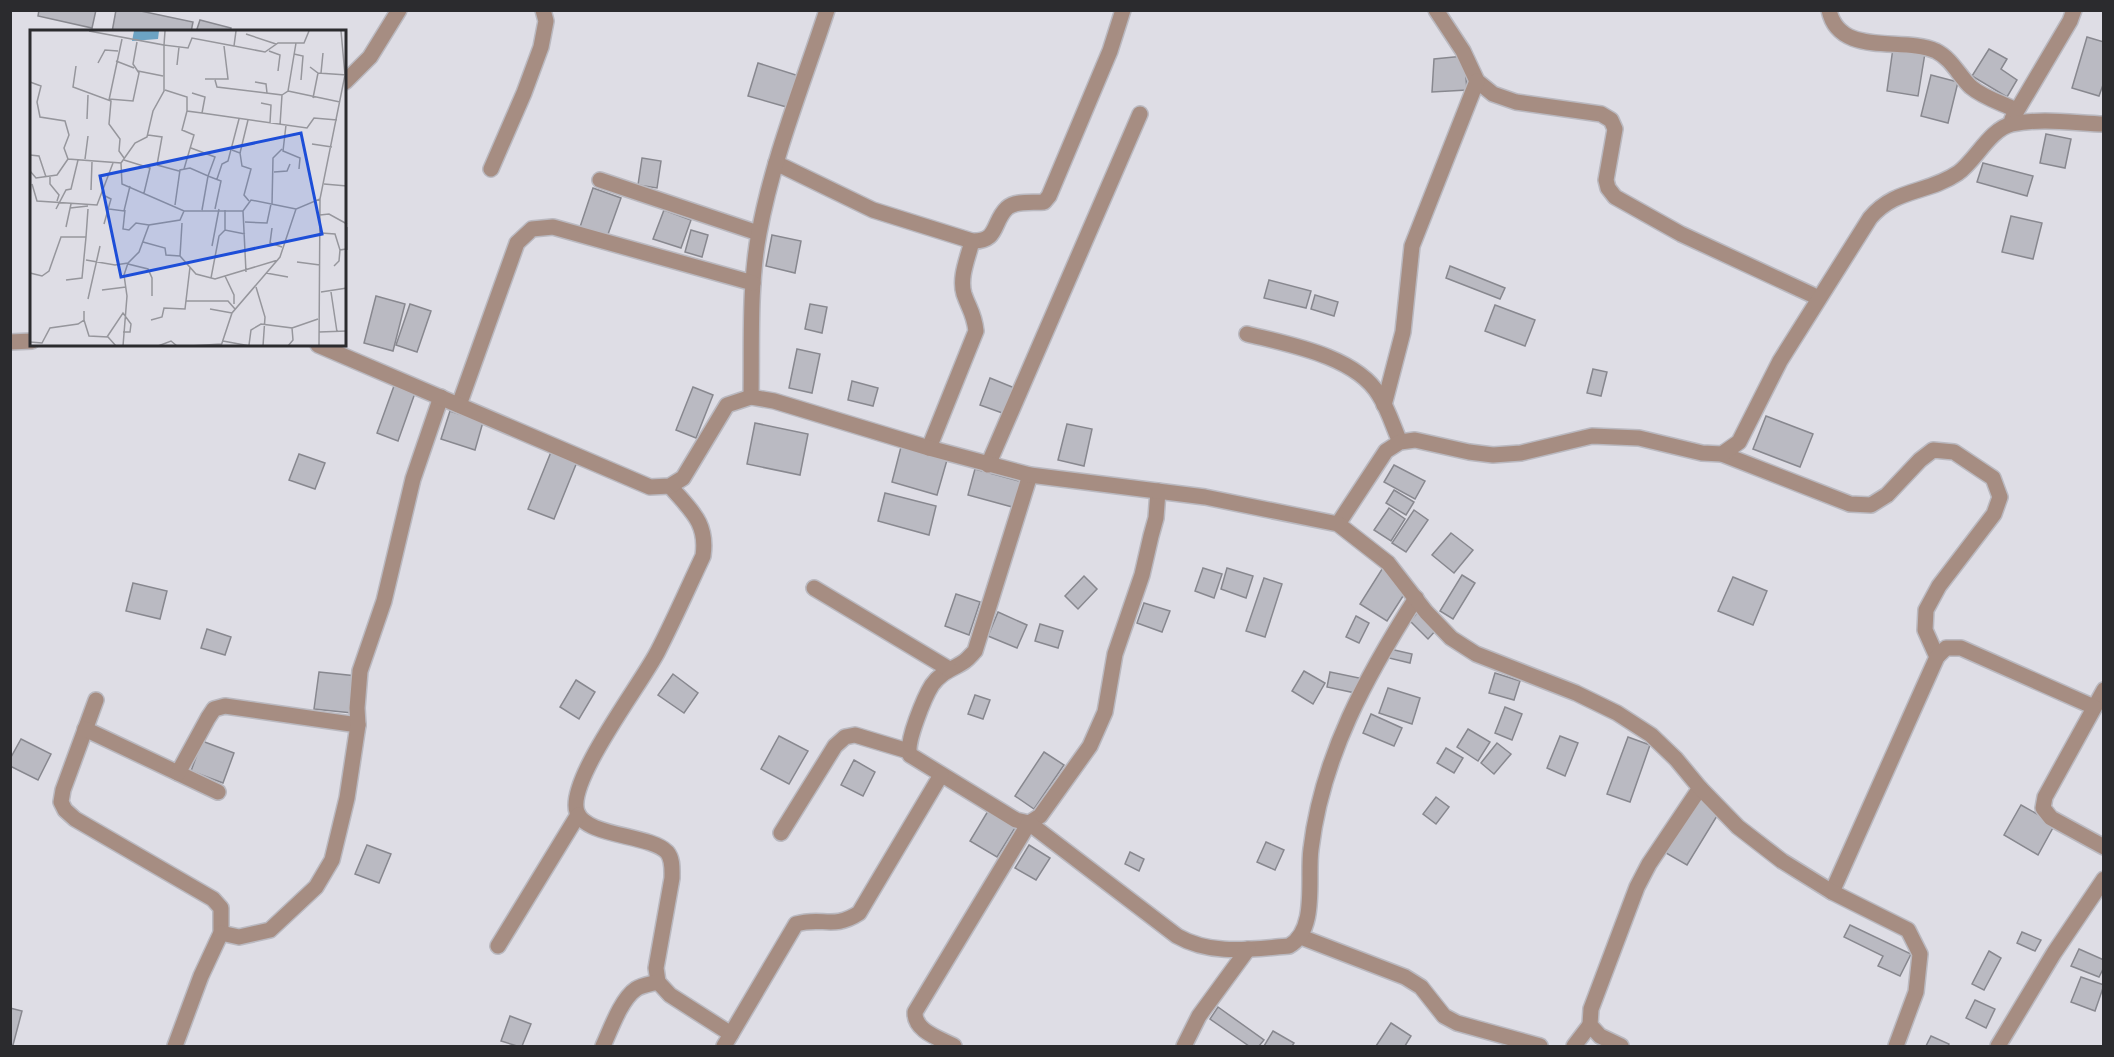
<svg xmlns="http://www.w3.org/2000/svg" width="2114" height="1057" viewBox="0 0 2114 1057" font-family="'DM Sans',sans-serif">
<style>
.building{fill:#babac2;stroke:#88888f;stroke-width:1.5}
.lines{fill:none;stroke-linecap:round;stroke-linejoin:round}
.minor-casing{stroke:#bab9c0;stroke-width:18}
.tertiary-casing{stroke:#bab9c0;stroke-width:18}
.minor{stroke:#a68d82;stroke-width:15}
.tertiary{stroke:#a68d82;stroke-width:15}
.inset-road{fill:none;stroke:#96969c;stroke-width:1.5}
.view{fill:#1d4ed8;fill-opacity:0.15;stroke:#1d4ed8;stroke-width:3}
.inset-edge{fill:none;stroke:#2b2b2e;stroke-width:3}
</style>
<rect width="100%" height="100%" fill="#dedde5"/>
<g class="building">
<polygon points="39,10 96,10 92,28 38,16"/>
<polygon points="116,10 136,10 193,22 191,32 112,32"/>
<polygon points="200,20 231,28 230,32 196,32"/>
<polygon points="2087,37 2104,42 2104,82 2099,96 2072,88"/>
<polygon points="1893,48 1925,53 1918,96 1887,91"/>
<polygon points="1989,49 2007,59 2001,69 2017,80 2007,97 1972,76"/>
<polygon points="1464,56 1467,90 1432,92 1434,59"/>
<polygon points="758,63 799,76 790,108 748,96"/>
<polygon points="1931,75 1958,82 1948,123 1921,116"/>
<polygon points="2046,134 2071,139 2065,168 2040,163"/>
<polygon points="642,158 661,161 657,188 638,185"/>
<polygon points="1983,163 2033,176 2027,196 1977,182"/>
<polygon points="593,188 621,198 607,237 580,227"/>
<polygon points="664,210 691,220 681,248 653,239"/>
<polygon points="2011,216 2042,223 2033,259 2002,252"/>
<polygon points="691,230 708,235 702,257 685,252"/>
<polygon points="772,235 801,241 795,273 766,266"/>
<polygon points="1450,266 1505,288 1500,299 1446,278"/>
<polygon points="1269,280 1311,291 1306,308 1264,298"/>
<polygon points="1315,295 1338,302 1334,316 1311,309"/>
<polygon points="376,296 405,304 393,351 364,343"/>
<polygon points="410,304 431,311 417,352 396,345"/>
<polygon points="810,304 827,307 822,333 805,329"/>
<polygon points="1495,305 1535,320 1525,346 1485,331"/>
<polygon points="797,349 820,354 812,393 789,388"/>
<polygon points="1593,369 1607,372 1601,396 1587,393"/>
<polygon points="990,378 1017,389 1008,415 980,405"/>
<polygon points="852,381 878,388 873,406 848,400"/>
<polygon points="394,386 415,393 398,441 377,433"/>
<polygon points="693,387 713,395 696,438 676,430"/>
<polygon points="450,411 483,422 475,450 441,439"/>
<polygon points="1766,416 1813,434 1800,467 1753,449"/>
<polygon points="755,423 808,434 800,475 747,464"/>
<polygon points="1067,424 1092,429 1084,466 1058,460"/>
<polygon points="901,447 947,460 937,495 892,482"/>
<polygon points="551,452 577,462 554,519 528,509"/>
<polygon points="299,454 325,463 315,489 289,480"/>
<polygon points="1394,465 1425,481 1415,499 1384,482"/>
<polygon points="975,469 1023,482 1016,508 968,495"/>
<polygon points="1394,490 1414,502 1406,515 1386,503"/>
<polygon points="885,493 936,506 929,535 878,521"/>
<polygon points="1389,508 1405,519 1391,541 1374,530"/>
<polygon points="1414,510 1428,520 1406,552 1392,543"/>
<polygon points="1451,533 1473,550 1454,573 1432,555"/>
<polygon points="1384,566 1405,593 1387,621 1360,604"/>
<polygon points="1203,568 1222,574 1214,598 1195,591"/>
<polygon points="1227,568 1253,576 1246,598 1221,589"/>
<polygon points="1462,575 1475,583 1453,619 1440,611"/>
<polygon points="1084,576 1097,589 1078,609 1065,596"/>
<polygon points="1733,577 1767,591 1753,625 1718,611"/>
<polygon points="1264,578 1282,584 1265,637 1246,631"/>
<polygon points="133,583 167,591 160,619 126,611"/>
<polygon points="956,594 980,602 969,635 945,626"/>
<polygon points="1144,603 1170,611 1162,632 1137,623"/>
<polygon points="1419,611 1437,629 1428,639 1410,621"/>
<polygon points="998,612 1027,625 1017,648 988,636"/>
<polygon points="1356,616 1369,623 1359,643 1346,637"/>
<polygon points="1040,624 1063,631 1058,648 1035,641"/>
<polygon points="207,629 231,637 225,655 201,648"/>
<polygon points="1390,649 1412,654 1410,663 1389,658"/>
<polygon points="1304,671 1325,683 1313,704 1292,691"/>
<polygon points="319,672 357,676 352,713 314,709"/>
<polygon points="1330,672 1364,679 1360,694 1327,687"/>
<polygon points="1495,673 1520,681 1514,700 1489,693"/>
<polygon points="673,674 698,693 684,713 658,695"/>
<polygon points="576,680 595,692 579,719 560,707"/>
<polygon points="1388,688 1420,698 1412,724 1379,713"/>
<polygon points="975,695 990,700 983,719 968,714"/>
<polygon points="1505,707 1522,714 1512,740 1495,733"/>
<polygon points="1371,714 1402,728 1394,746 1363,733"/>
<polygon points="1468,729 1490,742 1478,761 1457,747"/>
<polygon points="779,736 808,751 789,784 761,769"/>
<polygon points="1560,736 1578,743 1565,776 1547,768"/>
<polygon points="1628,737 1650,745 1630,802 1607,794"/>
<polygon points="21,739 51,754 38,780 10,766 10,759"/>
<polygon points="202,741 234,753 223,783 191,771"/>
<polygon points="1497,743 1511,754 1494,774 1481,763"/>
<polygon points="1446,748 1463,758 1454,773 1437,763"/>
<polygon points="1044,752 1064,765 1034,809 1015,796"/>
<polygon points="854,760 875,772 863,796 841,785"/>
<polygon points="1436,797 1449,807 1436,824 1423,814"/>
<polygon points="1698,798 1720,811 1687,865 1666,853"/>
<polygon points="2021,805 2055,824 2038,855 2004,835"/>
<polygon points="988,811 1015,828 997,857 970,841"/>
<polygon points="1266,842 1284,850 1275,870 1257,862"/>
<polygon points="367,845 391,854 379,883 355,874"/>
<polygon points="1029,845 1050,858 1036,880 1015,868"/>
<polygon points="1130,852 1144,859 1139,871 1125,864"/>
<polygon points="1850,925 1911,954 1900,976 1878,966 1883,956 1844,937"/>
<polygon points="2022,932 2041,940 2035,951 2017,943"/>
<polygon points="2079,949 2104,960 2104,967 2099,977 2071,966"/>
<polygon points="1989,951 2001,958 1984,990 1972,984"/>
<polygon points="2081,977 2104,985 2095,1011 2071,1002"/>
<polygon points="1975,1000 1995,1009 1986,1028 1966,1018"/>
<polygon points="1218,1007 1264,1040 1259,1046 1249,1046 1210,1019"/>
<polygon points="10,1008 22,1011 13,1045 10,1044"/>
<polygon points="510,1016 531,1024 522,1046 517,1046 501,1041"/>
<polygon points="1391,1023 1411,1036 1405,1046 1376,1046"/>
<polygon points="1273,1031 1294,1043 1292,1046 1264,1046"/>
<polygon points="1931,1036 1949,1044 1948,1046 1926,1046"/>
</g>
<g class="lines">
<defs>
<g id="minor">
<polyline points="1436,10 1463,51 1477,81 1493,94 1516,102 1601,114 1611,120 1615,129 1606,180 1608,188 1615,197 1681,234 1819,298"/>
<path d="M1829,10C1839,58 1903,36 1936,51C1952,59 1959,76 1971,87C1984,98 2002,103 2016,110"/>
<polyline points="345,82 370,57 399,10"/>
<polyline points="2012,119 2070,21 2074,10"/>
<path d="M776,163L873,210L972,241C999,242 992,222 1007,208C1016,200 1033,203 1044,202L1049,196L1110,51L1123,10"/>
<polyline points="491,169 524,93 541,47 546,21 543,10"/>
<polyline points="600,180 758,233"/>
<path d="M1247,334C1287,344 1356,356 1379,395C1388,409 1393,426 1400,442"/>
<polyline points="10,342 32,341"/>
<path d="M751,397C752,343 749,286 759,233C773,157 803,84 827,10"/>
<polyline points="459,405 517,243 532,229 553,227 753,283"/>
<polyline points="1384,405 1403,332 1412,246 1477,81"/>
<path d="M929,448L976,331C974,313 969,309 964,294C959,277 968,258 972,241"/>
<polyline points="1722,454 1850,504 1871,505 1887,495 1920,460 1933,450 1954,452 1993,478 2000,497 1994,514 1939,586 1926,610 1925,630 1937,657"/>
<polyline points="988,465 1140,114"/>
<path d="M1030,475L975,651C972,654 969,658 965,661C954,669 942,671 932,685C925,696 905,743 910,755L1016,820L1029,823L1040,816L1090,746L1105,712L1115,654L1142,575L1151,536L1156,518L1158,491"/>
<path d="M670,486C690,510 708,522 703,556C688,588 674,620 658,651C642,683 566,781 577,812C586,837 649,834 667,852C673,859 672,870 672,878L656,968L658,982L670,995L731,1034"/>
<path d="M1338,524L1386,451L1400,442L1415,440L1469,452L1493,455L1521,453L1592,436L1639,438L1702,453L1722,454L1739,442L1780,361L1870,218C1895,188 1927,194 1958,173C1976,160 1990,129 2012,124C2041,118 2074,123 2104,124"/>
<polyline points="814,588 949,669"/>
<polyline points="2104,690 2045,797 2043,808 2051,818 2104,847"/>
<polyline points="96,700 63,790 61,802 65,810 75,819 213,899 221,908 221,933 201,976 175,1046"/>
<polyline points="85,729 218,792"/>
<polyline points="178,773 208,718 214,709 225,706 358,725"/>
<polyline points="781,833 835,746 845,737 855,735 908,751"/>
<polyline points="1832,892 1937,657 1946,648 1961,648 2094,707"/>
<polyline points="221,933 239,937 270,930 316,887 332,860 347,798 358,725 357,708 360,671 384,601 413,479 441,397"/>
<polyline points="1301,937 1405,977 1421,987 1444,1016 1457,1023 1540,1046"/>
<polyline points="498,946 578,815"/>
<path d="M603,1046C610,1031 621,999 636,989C642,985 651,984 658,982"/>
<path d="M724,1046L796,924C822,916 833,930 859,913L941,775"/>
<path d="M954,1046C939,1038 914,1031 915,1012L1029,823L1177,936C1212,956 1251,949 1289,946C1318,930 1307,878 1311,849C1322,756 1367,675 1416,598"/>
<polyline points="1184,1046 1199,1016 1248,949"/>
<polyline points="1574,1046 1590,1025"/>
<polyline points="1621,1046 1600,1036 1590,1025 1591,1009 1637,887 1649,864 1700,788"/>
<polyline points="1998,1046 2054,953 2104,879"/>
</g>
<polyline id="tertiary" points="318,345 650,487 670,486 683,478 727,405 751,397 774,401 929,448 1030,475 1205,497 1338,524 1388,563 1426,612 1451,638 1476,654 1576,693 1617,713 1651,735 1676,759 1700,788 1738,827 1782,861 1832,892 1908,930 1920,954 1916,992 1896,1046"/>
</defs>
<use href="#minor" class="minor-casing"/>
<use href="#tertiary" class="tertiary-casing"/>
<use href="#minor" class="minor"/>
<use href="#tertiary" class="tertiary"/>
</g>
<g transform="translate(30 30)">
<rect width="316" height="316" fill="#dedde5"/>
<path d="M104,1H129L128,9L102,11Z" fill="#6ca3c4"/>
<path class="inset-road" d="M59,1L134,15L135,1M206,1L204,16L235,22L248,13H274L279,1M216,4L246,14M239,21L250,25L248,41M264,24L273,26L271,50M86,31L104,38M68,33L75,20L88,21M147,35L149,17M46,36L43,57L81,71L79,94L90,109L89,121L94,128M280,37L288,43L317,45M108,41L133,46M291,43L293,23M175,49H198L194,16M185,50L187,57L252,65L250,95M0,52L11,56L7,72L10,87L35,91L39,105L34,118L38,129L91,133L92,154L154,181H213L221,170L266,179M225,52L236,54L237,63M135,60L157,67V81L172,83L277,98L284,88L307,90M258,61L310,72M162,63L175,67L172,83M252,65L258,61L266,13M283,68L288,43M79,69L103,71L109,43L103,34L107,12M79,70L92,9M231,73L241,75L240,93M57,89L58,65M256,95L253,121L270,128L269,139M118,105L132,107L127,135M282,114L302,117M202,120L210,123L212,136L221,139L214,165L219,171M210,123L218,90M0,125L9,126L16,147M55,129L58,106M94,130L120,138L114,163M91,133L105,113L117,107L123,81L134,61V15L158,18L162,8L204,16M127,135L149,141M154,139L164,105L152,100L157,81M0,141L6,148L27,145L38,129M244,142L257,141L260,134M20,147V154L29,165L27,171M187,149L192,134L198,131L209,89M2,154L7,171L67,175L83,133M294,154L317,156M61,160L62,132M73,165L81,169L74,194M145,175L150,140L160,138L178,146L185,127L161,118M242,175L243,128L252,119M40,178L58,176M26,179L36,160L41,159L48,130M79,179L94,181L100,156M95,180L93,199L99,200L106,193L119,195M172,180L178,146L191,151L185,179M195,180V200M213,181L216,242M290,185L299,184L317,194M215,192L237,193L241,174M36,197L41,174M317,197V220M242,198L240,213L252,217M291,203L305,204L310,220M56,207L58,179M113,212L135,218L136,225L150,226L166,244L185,249L248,230M182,216L189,179M150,226L152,193M56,230L85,235L98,233L109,222L119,195L150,190L154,181M267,232L290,235M98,234L118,239L122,248V266M304,236L309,231L310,220L316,219M0,243L12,246L19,241L31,207H56L52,248L36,250M236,243L258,247M195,246L204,265V274M181,248L189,206L195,200L215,204M226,257L235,287L233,316M72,260L96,257M291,262L317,258M301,262L307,302M58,269L70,216M156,271H198L205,279M180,279L202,283M54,290L59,306L78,307L86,316M121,290L132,287L134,278L155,279L160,237M262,298L288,289M289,302L317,301M77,307L93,283L101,294L100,302H93M193,311L220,316M0,312L12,313L20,298L48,294L54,290V281M219,315L221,300L231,294L262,298L263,310L258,316M93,316L97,266L94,245L98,233M128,316L141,311L147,316M160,316L192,314M191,316L202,283L250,227L266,179L290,169L315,45L311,1M289,316L290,169"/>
<path class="view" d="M271,103L292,204L91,247L70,146Z"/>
<rect width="316" height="316" class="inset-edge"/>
</g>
<rect width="2114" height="1057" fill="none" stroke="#2b2b2e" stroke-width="24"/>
</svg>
